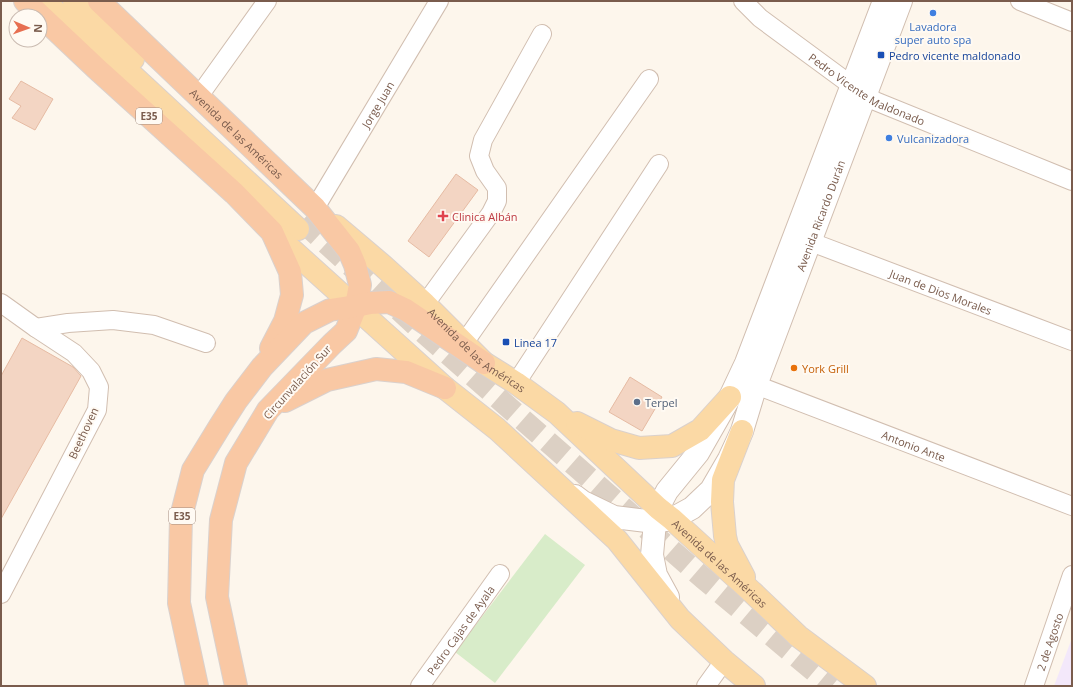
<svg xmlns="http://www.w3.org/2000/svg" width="1073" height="687" viewBox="0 0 1073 687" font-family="'Open Sans',sans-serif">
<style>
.education{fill:#f3e8fa}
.green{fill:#d8ecc9}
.building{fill:#f3d5c3;stroke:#e6bba3}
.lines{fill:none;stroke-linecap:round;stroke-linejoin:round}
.primary-tunnel{stroke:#dcd0c4;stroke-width:22;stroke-dasharray:22 11;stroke-linecap:butt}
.minor-casing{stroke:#d1beb0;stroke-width:20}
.tertiary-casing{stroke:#d1beb0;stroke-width:24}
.primary-casing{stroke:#dad1cd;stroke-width:24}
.trunk-casing{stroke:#dad1cd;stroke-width:24}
.minor{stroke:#fff;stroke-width:18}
.tertiary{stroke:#fff;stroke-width:22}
.primary{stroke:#fbd9a5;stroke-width:22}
.trunk{stroke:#f9c8a4;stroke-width:22}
.shop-dot{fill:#3f7fe0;stroke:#fffaf3;stroke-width:1.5}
.transit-dot{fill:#1a4fb4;stroke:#fffaf3;stroke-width:1.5}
.health-dot{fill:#e0444e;stroke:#fffaf3;stroke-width:1.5}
.food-dot{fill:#e8710a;stroke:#fffaf3;stroke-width:1.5}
.service-dot{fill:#5c6f8a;stroke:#fffaf3;stroke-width:1.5}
.labels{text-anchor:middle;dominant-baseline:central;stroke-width:4;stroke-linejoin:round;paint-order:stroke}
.shield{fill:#fffaf3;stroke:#a28b7f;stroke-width:1}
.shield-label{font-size:10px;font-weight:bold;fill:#7a5c4d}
.shop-label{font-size:11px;fill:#366cbe;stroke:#fffaf3}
.transit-label{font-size:11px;fill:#164399;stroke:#fffaf3;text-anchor:start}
.street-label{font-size:11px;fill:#7a5c4d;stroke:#fffaf3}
.health-label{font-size:11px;fill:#be3a42;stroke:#fffaf3;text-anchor:start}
.food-label{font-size:11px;fill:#c56008;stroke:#fffaf3;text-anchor:start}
.service-label{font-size:11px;fill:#4e5e75;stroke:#fffaf3;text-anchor:start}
</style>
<rect width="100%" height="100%" fill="#fdf6ec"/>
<polygon class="education" points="1072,638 1072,686 1054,686"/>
<polygon class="green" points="545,534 585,565 495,683 455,652"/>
<g class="building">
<polygon points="21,81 53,99 35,130 12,118 21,106 9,99"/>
<polygon points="456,174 478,190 429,257 408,241"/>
<polygon points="22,338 73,367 81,376 1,519 1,376"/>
<polygon points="630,377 662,397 642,431 609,412"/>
</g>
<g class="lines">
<polyline class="primary-tunnel" points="302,221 423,332 703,578 832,686"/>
<defs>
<g id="minor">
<path id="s1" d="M743,1L760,18L851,85L875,101L1072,181"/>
<polyline points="1020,1 1072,22"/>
<polyline points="199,96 267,1"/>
<path id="s2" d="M315,208L439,1"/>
<path id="s3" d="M811,242L1072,341"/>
<polyline points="1,303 36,328 74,353 91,371 99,387 97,410 1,594"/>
<polyline points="425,304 491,213 497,201 497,188 485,171 479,156 483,140 542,34"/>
<polyline points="36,328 68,323 113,320 154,325 206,343"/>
<polyline points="464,343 649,79"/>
<polyline points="516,383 659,164"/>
<path id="s4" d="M756,385L1072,506"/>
<path id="s5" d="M420,686L500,574"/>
<polyline points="706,686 724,661"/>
<path id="s6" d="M1034,686L1072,575"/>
</g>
<g id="tertiary">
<path id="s7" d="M575,496L583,502L614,517L655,522L672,519L692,508L711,490L729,459L742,431L756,385L901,1"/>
<polyline points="668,597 656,575 652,555 655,522 658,508 667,491 698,453 730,397 746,363 884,1"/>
</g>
<g id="primary">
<polyline points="43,1 133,76 298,229"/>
<polyline points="74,1 133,59"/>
<path id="s8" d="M336,226L382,265L425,304L484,363L516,383L557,413L658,508L672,519L752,592L798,636L865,686"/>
<polyline points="272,232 445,388 497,429 617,540 680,619 724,661 754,686"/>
<polyline points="577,423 611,440 639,448 672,446 700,430 730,397"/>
<polyline points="742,431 723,480 722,502 725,536 727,545 744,577"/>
</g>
<g id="trunk">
<polyline points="25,1 97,69 234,193 272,232 290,272 292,295 285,321 271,348"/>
<path id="s9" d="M99,1L315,208L349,251L355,265L360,285L356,306L346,331L332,344L268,410L236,463L221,520L217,597L236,686"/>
<polyline points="285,401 327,380 376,369 406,372 445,388"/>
<polyline points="197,686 179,603 181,517 193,470 220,426 236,401 262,367 304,323 330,310 356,306 370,303 389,302 406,310 484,363"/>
</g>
</defs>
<use href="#minor" class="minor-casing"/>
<use href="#tertiary" class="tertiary-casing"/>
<use href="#primary" class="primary-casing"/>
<use href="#trunk" class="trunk-casing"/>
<use href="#minor" class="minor"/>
<use href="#tertiary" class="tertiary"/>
<use href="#primary" class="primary"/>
<use href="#trunk" class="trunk"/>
</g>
<g class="shop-dot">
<circle cx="933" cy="13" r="4"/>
<circle cx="889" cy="138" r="4"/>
</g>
<g class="transit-dot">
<rect x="877" y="51" width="8" height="8" rx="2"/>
<rect x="502" y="338" width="8" height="8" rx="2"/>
</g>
<path class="health-dot" d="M441 210h4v4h4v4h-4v4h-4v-4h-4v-4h4z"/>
<circle class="food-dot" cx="794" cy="368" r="4"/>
<circle class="service-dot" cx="637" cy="402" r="4"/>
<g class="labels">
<g class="shield">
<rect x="136" y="108" width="26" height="16" rx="3"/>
<rect x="169" y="508" width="26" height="16" rx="3"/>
</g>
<g class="shield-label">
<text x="149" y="116">E35</text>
<text x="182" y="516">E35</text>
</g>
<g class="shop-label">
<text x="933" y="26">Lavadora<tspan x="933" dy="13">super auto spa</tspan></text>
<text x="897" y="138" text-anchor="start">Vulcanizadora</text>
</g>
<g class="transit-label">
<text x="889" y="55">Pedro vicente maldonado</text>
<text x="514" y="342">Linea 17</text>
</g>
<g class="street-label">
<text stroke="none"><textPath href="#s1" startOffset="153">Pedro Vicente Maldonado</textPath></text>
<text stroke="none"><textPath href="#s2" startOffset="121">Jorge Juan</textPath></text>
<text stroke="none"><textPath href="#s9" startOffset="191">Avenida de las Américas</textPath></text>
<text stroke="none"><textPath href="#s7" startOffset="448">Avenida Ricardo Durán</textPath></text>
<text stroke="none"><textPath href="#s3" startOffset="139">Juan de Dios Morales</textPath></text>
<text stroke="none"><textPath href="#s8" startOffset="188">Avenida de las Américas</textPath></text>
<text transform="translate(297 382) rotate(-48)">Circunvalación Sur</text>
<text transform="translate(83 433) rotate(-65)">Beethoven</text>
<text stroke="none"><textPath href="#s4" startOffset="169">Antonio Ante</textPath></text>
<text stroke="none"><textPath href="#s8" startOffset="512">Avenida de las Américas</textPath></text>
<text stroke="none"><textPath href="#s5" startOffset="69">Pedro Cajas de Ayala</textPath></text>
<text stroke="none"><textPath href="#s6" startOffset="47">2 de Agosto</textPath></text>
</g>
<g class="health-label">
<text x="452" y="216">Clinica Albán</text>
</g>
<g class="food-label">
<text x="802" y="368">York Grill</text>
</g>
<g class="service-label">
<text x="645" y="402">Terpel</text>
</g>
</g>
<rect width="1073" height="687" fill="none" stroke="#7a5c4d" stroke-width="4"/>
<g transform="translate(28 28) rotate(92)"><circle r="19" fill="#fffaf3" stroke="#cabbb1"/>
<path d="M0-3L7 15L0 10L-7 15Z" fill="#e76f51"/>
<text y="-6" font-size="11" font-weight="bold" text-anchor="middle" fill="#7a5c4d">N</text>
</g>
</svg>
